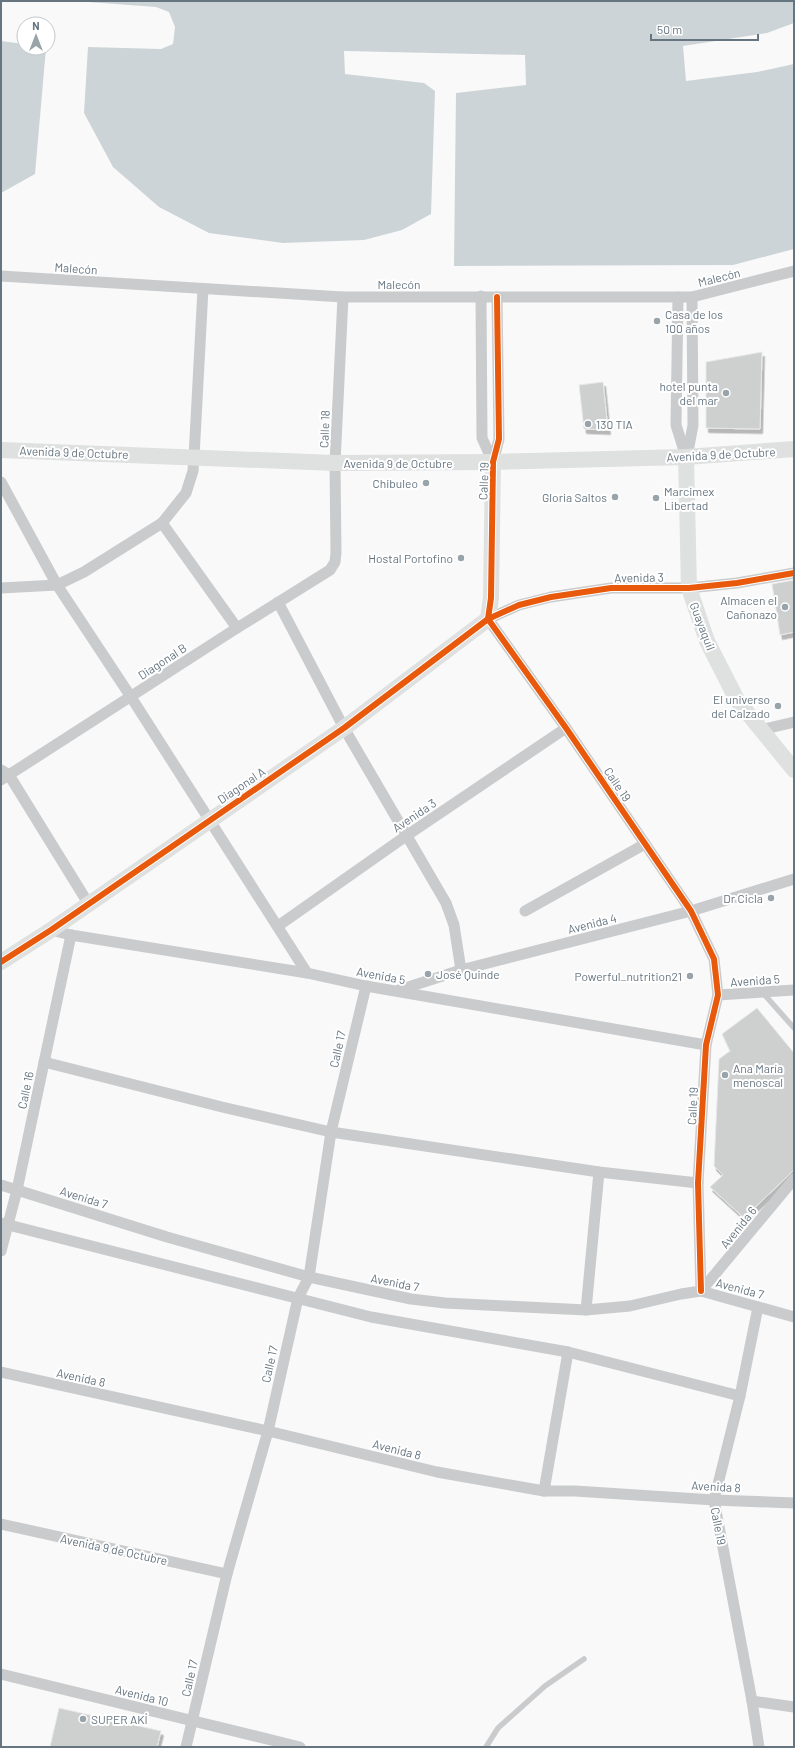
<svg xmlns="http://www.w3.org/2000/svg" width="795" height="1748" viewBox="0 0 795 1748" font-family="Barlow,sans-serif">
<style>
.water{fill:#cdd4d7}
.building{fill:#ced0d0;stroke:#e8e8e8;filter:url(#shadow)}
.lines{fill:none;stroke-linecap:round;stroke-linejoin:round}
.lane{stroke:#cacbcc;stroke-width:5.5}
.street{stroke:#cacbcc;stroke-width:11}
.secondary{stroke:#dfe0e0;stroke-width:16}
.cycleway-casing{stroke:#fff;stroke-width:8}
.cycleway{stroke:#e8590c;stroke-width:6}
.poi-dot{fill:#99a3aa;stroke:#fff;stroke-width:1.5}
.labels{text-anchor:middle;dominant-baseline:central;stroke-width:4;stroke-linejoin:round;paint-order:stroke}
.street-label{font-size:12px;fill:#667580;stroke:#fff}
.poi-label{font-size:12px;fill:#667580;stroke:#fff;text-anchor:end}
</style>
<defs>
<filter id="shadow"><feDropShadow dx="2.5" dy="4.5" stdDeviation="0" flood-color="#0004"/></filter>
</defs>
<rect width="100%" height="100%" fill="#f9f9f9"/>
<g class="water">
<polygon points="74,1 794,1 794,23 767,33 683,46 686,81 757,72 794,64 794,249 733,265 454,266 456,93 526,85 525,55 344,51 345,74 424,83 435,91 431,214 402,230 364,240 283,243 209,233 159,207 113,167 84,113 88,47 161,49 173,44 175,27 169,12 156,7"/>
<polygon points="1,41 24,44 24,48 46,48 35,174 1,193"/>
</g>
<g class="building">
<polygon points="762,352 760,429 706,428 706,362"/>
<polygon points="603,382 608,430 584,429 579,385"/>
<polygon points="794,580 794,632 780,635 772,584"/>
<polygon points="757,1008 794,1053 794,1170 744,1218 710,1187 723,1175 714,1166 719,1059 730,1051 722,1034"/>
<polygon points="59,1708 161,1731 157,1747 50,1747"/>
</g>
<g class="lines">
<g class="lane">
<polyline points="763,993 794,1028"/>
<polyline points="486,1747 498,1728 545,1686 584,1659"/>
</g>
<g class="street">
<polyline points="1,276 343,297 692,297 794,271"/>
<polyline points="481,296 482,438 493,462"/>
<polyline points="678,297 676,425 686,457"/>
<polyline points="687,457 693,425 692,297"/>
<polyline points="493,462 499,439 497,297"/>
<polyline points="1,482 57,585 131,697 307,973"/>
<polyline points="162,523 237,628"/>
<polyline points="1,588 57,585 84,572 162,523 186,493 193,471 194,457 203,289"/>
<polyline points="278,602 344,728 446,903 454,925 461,970"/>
<polyline points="761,730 794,722"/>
<polyline points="1,770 9,775 88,903"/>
<polyline points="1,780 237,628 330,570 335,562 336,553 335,463 343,297"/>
<polyline points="525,911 645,844"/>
<polyline points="278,926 406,836 566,728"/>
<polyline points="51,930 71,935 307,973 366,986 706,1045"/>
<polyline points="399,990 461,970 691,911 794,879"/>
<polyline points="718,995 794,990"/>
<polyline points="44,1062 222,1107 331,1132 599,1172 698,1183"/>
<polyline points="1,1185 167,1237 309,1277 411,1299 445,1303 586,1310 630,1306 681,1294 701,1291 794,1317"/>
<polyline points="1,1223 371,1317 568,1352 740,1396"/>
<polyline points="1,1251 17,1190 71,935"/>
<polyline points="701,1291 698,1183 706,1045 718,995 714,959 691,911 566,728 488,619 519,605 551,597 611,588 689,588 737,583 794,573"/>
<polyline points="701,1291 794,1179"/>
<polyline points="758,1307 740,1396 714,1500 752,1701 759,1747"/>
<polyline points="586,1310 599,1172"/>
<polyline points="1,1372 268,1431 437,1472 544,1491 575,1491 714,1500 794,1503"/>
<polyline points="544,1491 568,1352"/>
<polyline points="1,1524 227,1574"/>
<polyline points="1,1674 300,1747"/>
<polyline points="752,1701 794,1707"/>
<polyline points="186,1747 227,1574 268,1431 298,1298 309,1277 331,1132 366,986"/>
</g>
<g class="secondary">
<polyline points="1,450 335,463 493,462 686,457 794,449"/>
<polyline points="686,457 689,588 707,641 737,700 794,770"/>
<polyline points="1,962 51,930 344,728 488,619 491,598 493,462"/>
</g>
<defs>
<g id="cycleway">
<polyline points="497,297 499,439 493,462 491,598 488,619 566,728 691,911 714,959 718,995 706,1045 698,1183 701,1291"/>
<polyline points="1,962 51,930 344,728 488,619 519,605 551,597 611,588 689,588 737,583 794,573"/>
</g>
</defs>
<use href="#cycleway" class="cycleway-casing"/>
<use href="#cycleway" class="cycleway"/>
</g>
<g class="poi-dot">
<circle cx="657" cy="321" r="4"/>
<circle cx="726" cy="393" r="4"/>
<circle cx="588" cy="424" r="4"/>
<circle cx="426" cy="483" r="4"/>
<circle cx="615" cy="497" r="4"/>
<circle cx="656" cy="498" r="4"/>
<circle cx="461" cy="558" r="4"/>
<circle cx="785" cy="607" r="4"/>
<circle cx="778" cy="706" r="4"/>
<circle cx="771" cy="898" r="4"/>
<circle cx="428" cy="974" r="4"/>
<circle cx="690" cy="976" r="4"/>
<circle cx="725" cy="1075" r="4"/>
<circle cx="83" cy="1719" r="4"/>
</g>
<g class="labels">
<g class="street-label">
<text transform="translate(76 268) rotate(4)">Malecón</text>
<text transform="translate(719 277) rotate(-14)">Malecón</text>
<text x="399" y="284">Malecón</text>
<text transform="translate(324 429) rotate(-88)">Calle 18</text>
<text transform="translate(74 452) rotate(2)">Avenida 9 de Octubre</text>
<text transform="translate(721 454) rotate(-3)">Avenida 9 de Octubre</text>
<text x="398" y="463">Avenida 9 de Octubre</text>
<text transform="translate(483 481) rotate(-88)">Calle 19</text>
<text transform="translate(639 577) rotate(-1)">Avenida 3</text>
<text transform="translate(703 626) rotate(69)">Guayaquil</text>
<text transform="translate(162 661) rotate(-33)">Diagonal B</text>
<text transform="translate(618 784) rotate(56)">Calle 19</text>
<text transform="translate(241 785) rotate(-34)">Diagonal A</text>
<text transform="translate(414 815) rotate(-34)">Avenida 3</text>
<text transform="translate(592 923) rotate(-14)">Avenida 4</text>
<text transform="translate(381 975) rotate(10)">Avenida 5</text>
<text transform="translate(755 980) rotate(-4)">Avenida 5</text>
<text transform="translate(337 1049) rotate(-77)">Calle 17</text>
<text transform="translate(25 1090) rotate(-78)">Calle 16</text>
<text transform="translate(692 1106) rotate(-87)">Calle 19</text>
<text transform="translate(84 1197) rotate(17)">Avenida 7</text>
<text transform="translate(738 1227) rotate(-51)">Avenida 6</text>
<text transform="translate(395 1282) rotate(11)">Avenida 7</text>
<text transform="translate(740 1288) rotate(15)">Avenida 7</text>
<text transform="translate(269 1364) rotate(-77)">Calle 17</text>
<text transform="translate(81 1377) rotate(12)">Avenida 8</text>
<text transform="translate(397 1449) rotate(14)">Avenida 8</text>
<text transform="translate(716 1486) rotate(3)">Avenida 8</text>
<text transform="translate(719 1526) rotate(79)">Calle 19</text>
<text transform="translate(114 1549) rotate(12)">Avenida 9 de Octubre</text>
<text transform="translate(189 1678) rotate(-77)">Calle 17</text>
<text transform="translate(142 1695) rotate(14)">Avenida 10</text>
</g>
<g class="poi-label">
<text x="665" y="314" text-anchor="start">Casa de los<tspan x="665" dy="14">100 años</tspan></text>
<text x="718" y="386">hotel punta<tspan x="718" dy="14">del mar</tspan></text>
<text x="596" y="424" text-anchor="start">130 TIA</text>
<text x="418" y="483">Chibuleo</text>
<text x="664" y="491" text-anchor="start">Marcimex<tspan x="664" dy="14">Libertad</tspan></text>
<text x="607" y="497">Gloria Saltos</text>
<text x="453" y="558">Hostal Portofino</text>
<text x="777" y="600">Almacen el<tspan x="777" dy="14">Cañonazo</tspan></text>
<text x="770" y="699">El universo<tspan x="770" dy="14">del Calzado</tspan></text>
<text x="763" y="898">Dr Cicla</text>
<text x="436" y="974" text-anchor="start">José Quinde</text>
<text x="682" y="976">Powerful_nutrition21</text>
<text x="733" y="1068" text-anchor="start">Ana María<tspan x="733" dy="14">menoscal</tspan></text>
<text x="91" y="1719" text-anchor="start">SUPER AKÍ</text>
</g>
</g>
<rect width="795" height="1748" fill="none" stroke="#667580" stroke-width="4"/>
<g transform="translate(36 36)"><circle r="19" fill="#ffffff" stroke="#c2c8cc"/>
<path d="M0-3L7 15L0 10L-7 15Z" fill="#99a3aa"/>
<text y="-6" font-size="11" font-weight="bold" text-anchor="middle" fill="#667580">N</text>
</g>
<path d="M651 34v6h107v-6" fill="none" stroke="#667580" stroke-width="2"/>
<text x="657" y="34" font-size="12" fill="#667580" stroke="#ffffff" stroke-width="3" paint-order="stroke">50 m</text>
</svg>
